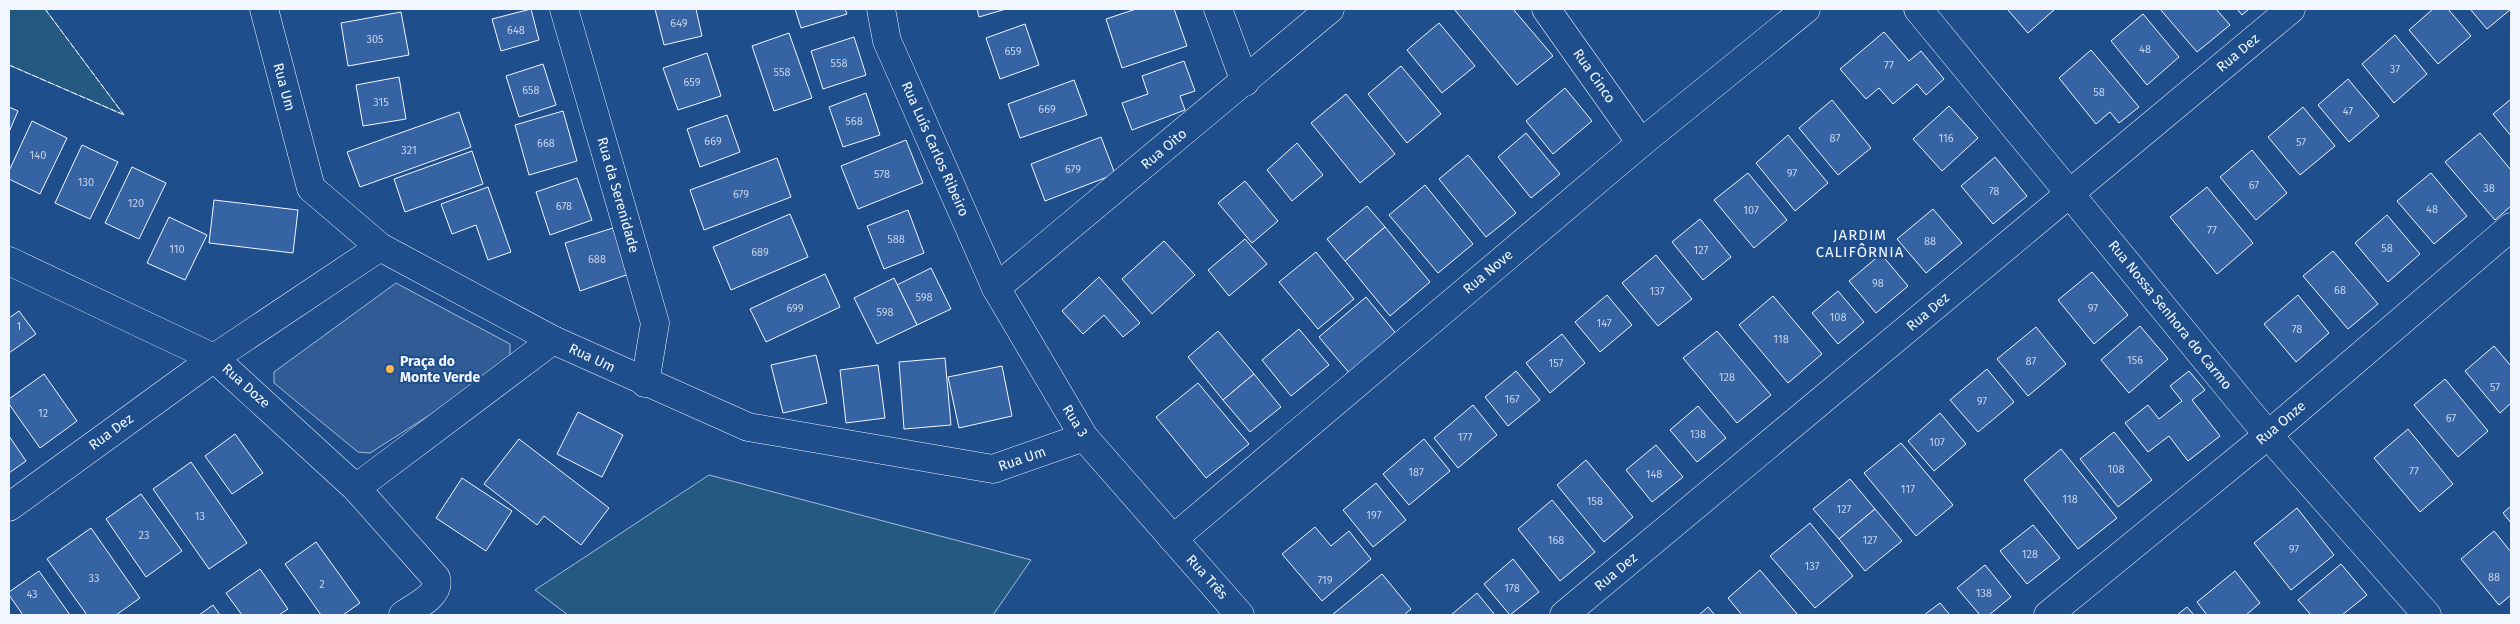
<svg xmlns="http://www.w3.org/2000/svg" width="2520" height="624" viewBox="0 0 2520 624" font-family="'Fira Sans',sans-serif">
<style>
.green{fill:#245a82;stroke:#a8bbd7}
.parking{fill:#305b95;stroke:#a8bbd7}
.building{fill:#3563a3;stroke:#f2f6ff}
.lines{fill:none;stroke-linecap:round;stroke-linejoin:round}
.minor-casing{stroke:#f2f6ff;stroke-width:29}
.minor{stroke:#1f4e8c;stroke-width:28}
.fence{stroke:#f2f6ff;stroke-width:1;stroke-dasharray:6 2.5;stroke-linecap:butt}
.poi-dot{fill:#ffb74d;stroke:#1f4e8c;stroke-width:2}
.labels{text-anchor:middle;dominant-baseline:central;stroke-width:4;stroke-linejoin:round;paint-order:stroke}
.number-label{font-size:11px;fill:#c3d1e8}
.street-label{font-size:14px;fill:#f2f6ff;stroke:#1f4e8c}
.poi-label{font-size:14px;font-weight:bold;fill:#f2f6ff;stroke:#1f4e8c;text-anchor:start}
.neighbourhood-label{font-size:15px;letter-spacing:1px;fill:#f2f6ff;stroke:#1f4e8c}
</style>
<rect width="100%" height="100%" fill="#1f4e8c"/>
<g class="green">
<polygon points="9,9 45,9 124,115 9,65"/>
<polygon points="709,475 1031,560 993,615 568,615 535,590"/>
</g>
<polygon class="parking" points="396,283 510,344 510,355 483,381 370,453 358,452 274,383 274,372"/>
<g class="building">
<polygon points="531,9 539,40 501,51 492,19"/>
<polygon points="655,9 696,9 702,36 664,45"/>
<polygon points="795,9 845,9 847,14 801,28"/>
<polygon points="977,9 1006,9 979,17"/>
<polygon points="1136,9 1174,9 1187,46 1122,68 1106,19"/>
<polygon points="1454,9 1513,9 1553,56 1517,85"/>
<polygon points="2007,9 2055,9 2028,33"/>
<polygon points="2160,9 2216,9 2230,25 2197,52"/>
<polygon points="2237,9 2249,9 2242,15"/>
<polygon points="2433,9 2448,9 2471,36 2438,64 2409,30"/>
<polygon points="2470,9 2511,9 2487,29"/>
<polygon points="401,12 409,55 348,66 341,23"/>
<polygon points="2143,14 2179,57 2147,85 2111,41"/>
<polygon points="1439,23 1475,66 1442,93 1407,50"/>
<polygon points="1025,24 1039,65 1000,79 986,38"/>
<polygon points="1884,32 1909,61 1921,51 1944,79 1926,95 1917,84 1893,104 1879,88 1866,99 1840,69"/>
<polygon points="789,33 812,98 774,111 752,46"/>
<polygon points="2395,35 2427,74 2394,103 2362,64"/>
<polygon points="854,37 866,75 823,89 811,51"/>
<polygon points="2091,50 2139,107 2119,123 2110,112 2096,124 2059,78"/>
<polygon points="707,53 721,96 678,110 663,68"/>
<polygon points="1184,61 1195,91 1180,96 1185,110 1132,130 1122,103 1148,94 1142,76"/>
<polygon points="543,64 556,105 519,117 506,76"/>
<polygon points="1401,66 1441,114 1407,143 1368,94"/>
<polygon points="399,77 406,119 363,126 356,85"/>
<polygon points="2348,79 2379,116 2349,142 2318,105"/>
<polygon points="1074,80 1087,115 1020,138 1008,104"/>
<polygon points="1565,88 1592,121 1553,154 1526,121"/>
<polygon points="866,93 880,135 843,147 829,107"/>
<polygon points="1346,94 1395,154 1360,183 1311,123"/>
<polygon points="2511,99 2511,136 2493,114"/>
<polygon points="1832,100 1871,148 1838,175 1799,128"/>
<polygon points="1949,106 1978,138 1942,171 1913,139"/>
<polygon points="9,107 18,111 9,132"/>
<polygon points="2303,107 2335,146 2300,175 2268,137"/>
<polygon points="563,111 577,161 529,175 515,125"/>
<polygon points="459,112 471,147 360,187 347,152"/>
<polygon points="727,115 740,152 700,167 687,129"/>
<polygon points="32,121 67,138 40,194 9,179 9,171"/>
<polygon points="1526,133 1560,174 1531,198 1498,157"/>
<polygon points="2480,133 2511,170 2511,206 2495,220 2445,162"/>
<polygon points="1788,135 1828,183 1795,211 1756,163"/>
<polygon points="1101,137 1115,174 1045,201 1031,164"/>
<polygon points="906,140 923,183 858,209 841,166"/>
<polygon points="1297,143 1323,175 1292,201 1267,170"/>
<polygon points="82,145 118,162 90,219 55,203"/>
<polygon points="2252,150 2287,193 2256,220 2220,177"/>
<polygon points="472,151 483,184 405,212 394,179"/>
<polygon points="1468,155 1516,213 1486,237 1439,179"/>
<polygon points="1995,157 2027,196 1993,224 1961,186"/>
<polygon points="777,158 791,197 704,230 690,190"/>
<polygon points="132,167 166,183 139,239 105,223"/>
<polygon points="1748,173 1787,220 1754,248 1714,200"/>
<polygon points="2431,173 2467,216 2434,244 2397,201"/>
<polygon points="577,178 592,220 550,235 536,192"/>
<polygon points="1245,181 1278,221 1252,243 1218,203"/>
<polygon points="1425,185 1473,244 1438,273 1389,215"/>
<polygon points="488,187 511,252 488,260 476,225 452,234 441,204"/>
<polygon points="2207,187 2253,243 2217,274 2170,217"/>
<polygon points="214,200 298,210 293,253 209,243"/>
<polygon points="1367,206 1385,227 1345,261 1327,239"/>
<polygon points="1933,209 1962,243 1926,273 1897,239"/>
<polygon points="908,210 924,253 884,269 867,226"/>
<polygon points="790,214 808,257 731,290 713,247"/>
<polygon points="2387,215 2420,254 2388,282 2355,243"/>
<polygon points="169,217 207,235 185,280 147,263"/>
<polygon points="1700,219 1731,257 1703,280 1672,242"/>
<polygon points="1385,227 1430,282 1390,316 1345,261"/>
<polygon points="613,228 629,274 580,291 565,243"/>
<polygon points="1245,239 1267,264 1229,296 1208,270"/>
<polygon points="1164,241 1195,275 1152,314 1122,279"/>
<polygon points="2333,251 2378,304 2348,329 2303,276"/>
<polygon points="1316,252 1354,299 1318,329 1279,282"/>
<polygon points="1881,254 1908,286 1876,313 1849,281"/>
<polygon points="1656,255 1692,299 1658,326 1622,283"/>
<polygon points="931,268 951,309 917,325 897,285"/>
<polygon points="2092,272 2128,315 2094,344 2058,300"/>
<polygon points="825,274 840,307 766,342 750,309"/>
<polygon points="1099,277 1140,323 1123,337 1104,315 1083,334 1062,311"/>
<polygon points="894,278 917,325 877,344 854,298"/>
<polygon points="1838,291 1864,322 1838,344 1812,313"/>
<polygon points="1607,295 1632,325 1600,352 1575,322"/>
<polygon points="2298,295 2329,333 2296,362 2264,324"/>
<polygon points="1773,296 1822,354 1788,383 1739,325"/>
<polygon points="1366,297 1398,336 1351,375 1319,337"/>
<polygon points="19,311 36,334 9,353 9,318"/>
<polygon points="2140,326 2168,359 2129,393 2101,360"/>
<polygon points="2036,327 2066,364 2028,396 1997,359"/>
<polygon points="1299,329 1329,365 1291,396 1262,360"/>
<polygon points="1218,331 1254,374 1223,400 1188,357"/>
<polygon points="1717,331 1771,395 1737,423 1683,358"/>
<polygon points="1562,334 1585,363 1550,393 1526,363"/>
<polygon points="2494,346 2511,366 2511,403 2500,413 2465,371"/>
<polygon points="816,355 827,403 783,413 771,365"/>
<polygon points="945,358 951,425 904,429 899,362"/>
<polygon points="878,365 885,418 846,423 840,370"/>
<polygon points="1002,366 1012,416 959,428 948,377"/>
<polygon points="1987,369 2014,402 1978,432 1950,400"/>
<polygon points="1516,371 1540,400 1508,426 1485,397"/>
<polygon points="2189,371 2205,390 2192,400 2220,436 2188,461 2169,436 2148,452 2125,423 2148,405 2159,419 2182,401 2170,386"/>
<polygon points="44,374 77,421 40,448 9,404 9,399"/>
<polygon points="1254,374 1281,407 1250,432 1223,400"/>
<polygon points="2445,379 2488,431 2458,457 2414,405"/>
<polygon points="1198,383 1249,444 1206,478 1156,417"/>
<polygon points="1473,405 1497,435 1458,468 1434,438"/>
<polygon points="1698,406 1726,438 1697,462 1670,430"/>
<polygon points="578,412 623,435 602,477 557,454"/>
<polygon points="1940,413 1966,444 1934,471 1908,441"/>
<polygon points="2408,429 2453,484 2420,512 2374,458"/>
<polygon points="2114,432 2152,480 2118,507 2080,459"/>
<polygon points="235,434 263,473 232,494 205,456"/>
<polygon points="9,436 26,461 9,473"/>
<polygon points="519,439 609,508 581,545 544,516 537,525 484,484"/>
<polygon points="1424,439 1450,471 1409,505 1383,474"/>
<polygon points="1901,443 1953,505 1916,536 1864,473"/>
<polygon points="1656,445 1683,477 1652,502 1626,470"/>
<polygon points="2061,449 2117,518 2078,549 2024,480"/>
<polygon points="1586,460 1633,517 1604,542 1557,485"/>
<polygon points="191,462 247,543 209,569 153,489"/>
<polygon points="462,478 512,511 486,551 436,518"/>
<polygon points="1850,479 1875,509 1839,539 1813,509"/>
<polygon points="1376,483 1406,520 1373,547 1343,510"/>
<polygon points="141,494 182,551 146,577 106,519"/>
<polygon points="1552,500 1595,552 1560,581 1518,529"/>
<polygon points="2511,506 2511,523 2503,513"/>
<polygon points="2297,508 2334,555 2291,590 2254,543"/>
<polygon points="1875,509 1902,541 1865,571 1839,539"/>
<polygon points="1810,523 1853,576 1815,608 1770,556"/>
<polygon points="2033,525 2060,558 2027,584 2000,551"/>
<polygon points="1315,527 1331,546 1349,531 1371,559 1322,601 1282,554"/>
<polygon points="91,528 140,598 116,615 87,615 47,559"/>
<polygon points="2494,531 2511,552 2511,595 2499,605 2461,559"/>
<polygon points="316,542 360,603 343,615 321,615 285,564"/>
<polygon points="1513,559 1539,592 1510,615 1484,584"/>
<polygon points="2341,564 2367,595 2342,615 2311,615 2298,600"/>
<polygon points="1985,565 2011,597 1989,615 1980,615 1957,588"/>
<polygon points="260,569 288,609 279,615 242,615 226,593"/>
<polygon points="1760,570 1798,615 1742,615 1728,598"/>
<polygon points="39,571 70,615 23,615 9,595 9,592"/>
<polygon points="2235,571 2260,603 2246,615 2207,615 2197,602"/>
<polygon points="1382,574 1411,609 1404,615 1332,615"/>
<polygon points="1477,593 1495,615 1451,615"/>
<polygon points="1940,603 1950,615 1924,615"/>
<polygon points="213,605 220,615 199,615"/>
<polygon points="1708,607 1715,615 1699,615"/>
<polygon points="2187,607 2194,615 2177,615"/>
</g>
<g class="lines">
<defs>
<g id="minor">
<polyline points="264,9 311,188 380,247 553,340 748,427 993,469 1084,437"/>
<polyline points="564,9 655,323 645,383"/>
<polyline points="881,9 887,41 996,288 1084,437 1240,615"/>
<polyline points="1218,9 1245,82"/>
<polyline points="1546,9 1641,143"/>
<polyline points="1918,9 2268,435 2427,615"/>
<path d="M9,261L214,358L356,488L436,578C441,596 415,606 403,615"/>
<polyline points="996,288 1330,9"/>
<polyline points="356,488 553,340"/>
<polyline points="9,507 214,358 380,247"/>
<polyline points="1173,539 1641,143 1806,9"/>
<polyline points="1564,615 2291,9"/>
<polyline points="2048,615 2268,435 2511,227"/>
</g>
</defs>
<use href="#minor" class="minor-casing"/>
<use href="#minor" class="minor"/>
<g class="fence">
<polyline points="45,9 124,115"/>
<polyline points="9,65 122,114"/>
</g>
</g>
<circle class="poi-dot" cx="390" cy="369" r="5"/>
<g class="labels">
<g class="number-label">
<text x="679" y="23">649</text>
<text x="516" y="30">648</text>
<text x="375" y="39">305</text>
<text x="2145" y="49">48</text>
<text x="1013" y="51">659</text>
<text x="839" y="63">558</text>
<text x="1889" y="65">77</text>
<text x="2395" y="69">37</text>
<text x="782" y="72">558</text>
<text x="692" y="82">659</text>
<text x="531" y="90">658</text>
<text x="2099" y="92">58</text>
<text x="381" y="102">315</text>
<text x="1047" y="109">669</text>
<text x="2348" y="111">47</text>
<text x="854" y="121">568</text>
<text x="1835" y="138">87</text>
<text x="1946" y="138">116</text>
<text x="713" y="141">669</text>
<text x="2301" y="142">57</text>
<text x="546" y="143">668</text>
<text x="409" y="150">321</text>
<text x="38" y="155">140</text>
<text x="1073" y="169">679</text>
<text x="1792" y="173">97</text>
<text x="882" y="174">578</text>
<text x="86" y="182">130</text>
<text x="2254" y="185">67</text>
<text x="2489" y="188">38</text>
<text x="1994" y="191">78</text>
<text x="741" y="194">679</text>
<text x="136" y="203">120</text>
<text x="564" y="206">678</text>
<text x="2432" y="209">48</text>
<text x="1751" y="210">107</text>
<text x="2212" y="230">77</text>
<text x="896" y="239">588</text>
<text x="1930" y="241">88</text>
<text x="2387" y="248">58</text>
<text x="177" y="249">110</text>
<text x="1701" y="250">127</text>
<text x="760" y="252">689</text>
<text x="597" y="259">688</text>
<text x="1878" y="283">98</text>
<text x="2340" y="290">68</text>
<text x="1657" y="291">137</text>
<text x="924" y="297">598</text>
<text x="795" y="308">699</text>
<text x="2093" y="308">97</text>
<text x="885" y="312">598</text>
<text x="1838" y="317">108</text>
<text x="1604" y="323">147</text>
<text x="19" y="326">1</text>
<text x="2297" y="329">78</text>
<text x="1781" y="339">118</text>
<text x="2135" y="360">156</text>
<text x="2031" y="361">87</text>
<text x="1556" y="363">157</text>
<text x="1727" y="377">128</text>
<text x="2495" y="387">57</text>
<text x="1512" y="399">167</text>
<text x="1982" y="401">97</text>
<text x="43" y="413">12</text>
<text x="2451" y="418">67</text>
<text x="1698" y="434">138</text>
<text x="1465" y="437">177</text>
<text x="1937" y="442">107</text>
<text x="2116" y="469">108</text>
<text x="2414" y="471">77</text>
<text x="1416" y="472">187</text>
<text x="1654" y="474">148</text>
<text x="1908" y="489">117</text>
<text x="2070" y="499">118</text>
<text x="1595" y="501">158</text>
<text x="1844" y="509">127</text>
<text x="1374" y="515">197</text>
<text x="200" y="516">13</text>
<text x="144" y="535">23</text>
<text x="1556" y="540">168</text>
<text x="1870" y="540">127</text>
<text x="2294" y="549">97</text>
<text x="2030" y="554">128</text>
<text x="1812" y="566">137</text>
<text x="2494" y="577">88</text>
<text x="94" y="578">33</text>
<text x="1325" y="580">719</text>
<text x="322" y="584">2</text>
<text x="1512" y="588">178</text>
<text x="1984" y="593">138</text>
<text x="32" y="594">43</text>
</g>
<g class="street-label">
<text transform="translate(2238 53) rotate(-40)">Rua Dez</text>
<text transform="translate(1594 76) rotate(55)">Rua Cinco</text>
<text transform="translate(284 87) rotate(75)">Rua Um</text>
<text transform="translate(935 149) rotate(66)">Rua Luís Carlos Ribeiro</text>
<text transform="translate(1164 149) rotate(-40)">Rua Oito</text>
<text transform="translate(618 195) rotate(74)">Rua da Serenidade</text>
<text transform="translate(1488 272) rotate(-40)">Rua Nove</text>
<text transform="translate(1928 312) rotate(-40)">Rua Dez</text>
<text transform="translate(2170 315) rotate(51)">Rua Nossa Senhora do Carmo</text>
<text transform="translate(592 358) rotate(25)">Rua Um</text>
<text transform="translate(246 386) rotate(42)">Rua Doze</text>
<text transform="translate(1075 421) rotate(58)">Rua 3</text>
<text transform="translate(2281 423) rotate(-40)">Rua Onze</text>
<text transform="translate(111 432) rotate(-36)">Rua Dez</text>
<text transform="translate(1022 459) rotate(-19)">Rua Um</text>
<text transform="translate(1616 572) rotate(-40)">Rua Dez</text>
<text transform="translate(1207 577) rotate(48)">Rua Três</text>
</g>
<g class="poi-label">
<text x="400" y="361">Praça do<tspan x="400" dy="16">Monte Verde</tspan></text>
</g>
<g class="neighbourhood-label">
<text x="1860" y="235">JARDIM<tspan x="1860" dy="17">CALIFÔRNIA</tspan></text>
</g>
</g>
<rect width="2520" height="624" fill="none" stroke="#f2f6ff" stroke-width="20"/>
</svg>
